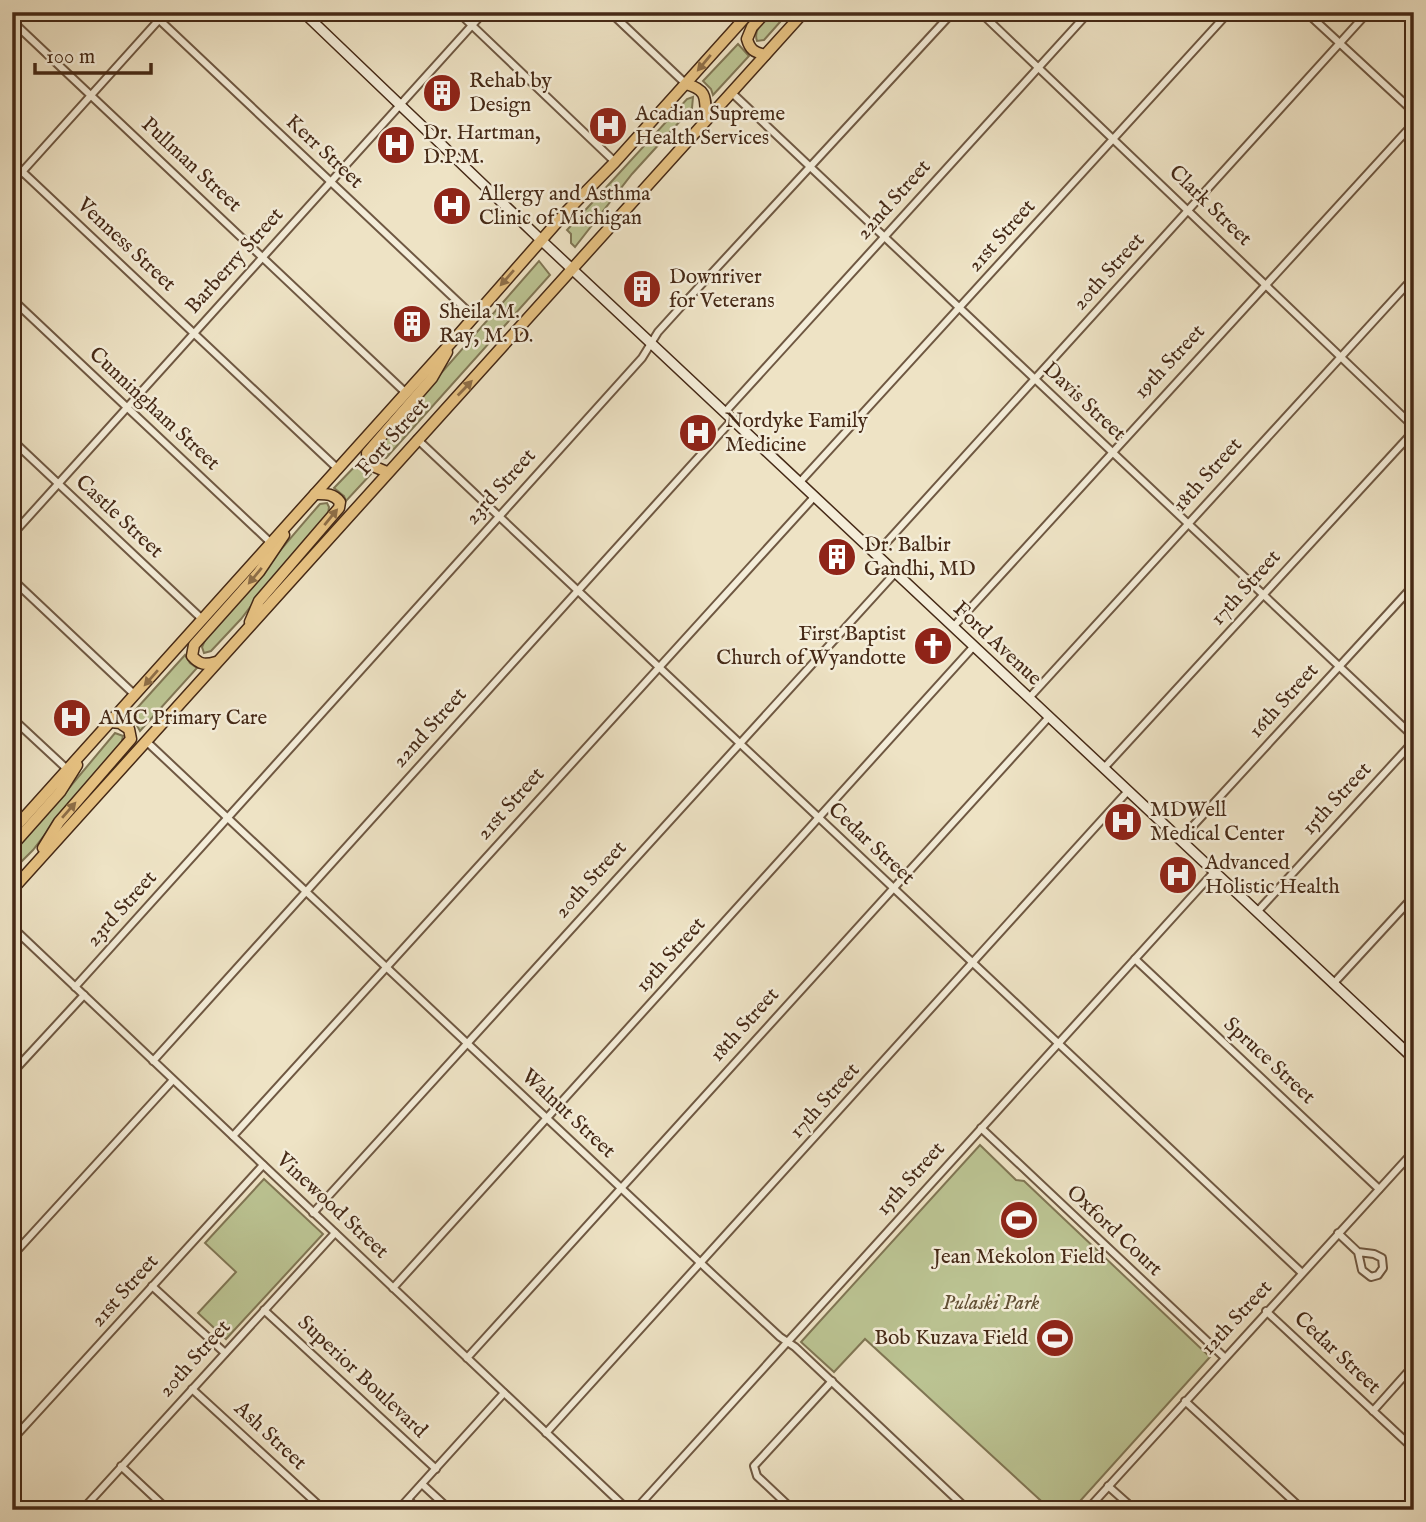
<svg xmlns="http://www.w3.org/2000/svg" width="1426" height="1522" viewBox="0 0 1426 1522" font-family="'IM FELL English',serif">
<style>
.green{fill:#bbc392;stroke:#807654;stroke-width:2}
.lines{fill:none;stroke-linecap:round;stroke-linejoin:round}
.minor-casing{stroke:#6f5842;stroke-width:10}
.secondary-casing{stroke:#452916;stroke-width:12}
.primary-casing{stroke:#452916;stroke-width:13}
.minor{stroke:#f4edd9;stroke-width:6}
.secondary{stroke:#f4edd9;stroke-width:9}
.primary{stroke:#e7c282;stroke-width:10}
.oneway{fill:#8e6e47}
.labels{text-anchor:middle;dominant-baseline:central;stroke-width:5;stroke-linejoin:round;paint-order:stroke}
.poi-label{font-size:21px;fill:#452916;stroke:#f4edd9;text-anchor:start}
.street-label{font-size:21px;fill:#452916;stroke:#f4edd9}
.park-label{font-size:21px;font-style:italic;fill:#625035;stroke:#f4edd9}
</style>
<rect width="100%" height="100%" fill="#eee3c5"/>
<filter id="stains"><feTurbulence type="fractalNoise" baseFrequency=".00286" numOctaves="4"/><feColorMatrix values="0 0 0 0 .2 0 0 0 0 .09 0 0 0 0 .02 0 0 0 .5 -.17"/></filter>
<radialGradient id="worn" r=".72"><stop offset=".6" stop-color="#630" stop-opacity="0"/><stop offset="1" stop-color="#630" stop-opacity=".3"/></radialGradient>
<g class="green">
<path d="M771,12H789L764,40L757,41C753,30 763,21 771,12Z"/>
<polygon points="738,44 749,56 713,95 711,89 703,81"/>
<polygon points="693,97 692,108 632,174 575,247 571,243 571,234 567,230 687,99"/>
<polygon points="539,261 550,275 386,458 379,459 377,454 381,442"/>
<polygon points="360,461 363,467 371,474 346,501 344,496 334,488"/>
<path d="M327,503L329,507L328,514L267,585L241,619L211,651L204,653L202,647L206,638C245,594 281,548 320,504Z"/>
<polygon points="185,655 190,663 197,668 140,731 135,722 128,718"/>
<polygon points="115,733 123,736 121,745 60,815 33,850 12,871 12,852 64,794"/>
<polygon points="980,1145 1016,1180 1024,1181 1210,1357 1072,1510 1051,1510 865,1339 834,1372 801,1342"/>
<polygon points="264,1179 323,1234 226,1339 198,1313 236,1272 205,1243"/>
</g>
<g class="lines">
<defs>
<g id="minor">
<polyline points="151,12 474,317"/>
<polyline points="458,12 615,162"/>
<polyline points="610,12 686,84"/>
<polyline points="980,12 1414,427"/>
<polyline points="1306,12 1414,112"/>
<polyline points="12,21 406,393"/>
<polyline points="731,92 1414,737"/>
<polyline points="12,162 338,469"/>
<polyline points="12,183 166,12"/>
<polyline points="12,299 271,543"/>
<polyline points="726,411 1089,12"/>
<polyline points="417,439 1302,1273"/>
<polyline points="12,440 202,619"/>
<polyline points="800,482 1229,12"/>
<polyline points="12,535 484,12"/>
<polyline points="876,554 1368,12"/>
<polyline points="12,579 135,695"/>
<polyline points="954,626 1414,123"/>
<polyline points="1029,698 1414,277"/>
<polyline points="12,718 68,770"/>
<polyline points="146,741 707,1269 780,1337 795,1347 968,1510"/>
<polyline points="1104,768 1414,431"/>
<polyline points="1180,840 1414,585"/>
<polyline points="1257,912 1414,741"/>
<polyline points="12,927 628,1510"/>
<polyline points="1135,959 1379,1189"/>
<polyline points="1333,984 1414,896"/>
<polyline points="75,987 642,358 658,332 687,300 953,12"/>
<polyline points="153,1061 733,419"/>
<polyline points="12,1073 84,995"/>
<polyline points="981,1128 1224,1357"/>
<polyline points="233,1136 815,496"/>
<polyline points="313,1213 896,572"/>
<polyline points="1338,1233 1358,1252 1374,1254 1382,1258 1383,1268 1378,1275 1371,1277 1362,1270 1358,1252"/>
<polyline points="12,1256 173,1080"/>
<polyline points="152,1286 225,1353"/>
<polyline points="393,1288 974,646"/>
<polyline points="264,1310 436,1469"/>
<polyline points="1266,1311 1414,1449"/>
<polyline points="467,1358 1049,717"/>
<polyline points="192,1389 324,1510"/>
<polyline points="1185,1401 1303,1510"/>
<polyline points="1373,1411 1414,1365"/>
<polyline points="546,1433 1128,791"/>
<polyline points="12,1440 263,1165"/>
<polyline points="121,1466 168,1510"/>
<polyline points="422,1484 450,1510"/>
<polyline points="1108,1486 1135,1510"/>
<polyline points="408,1500 419,1510"/>
<polyline points="82,1510 335,1233"/>
<polyline points="398,1510 504,1393"/>
<polyline points="635,1510 1214,872"/>
<polyline points="793,1510 757,1476 754,1466 832,1381"/>
<polyline points="1087,1510 1414,1151"/>
<polyline points="1411,1510 1414,1507"/>
</g>
<polyline id="secondary" points="303,12 541,240 1414,1059"/>
<g id="primary">
<path d="M765,55C754,52 750,50 747,39L752,27L766,12"/>
<path d="M686,84C708,90 705,98 706,119"/>
<polyline points="387,472 368,464 367,453 432,378 447,352"/>
<path d="M250,622L259,601L339,508L340,502C333,493 325,494 315,494"/>
<path d="M216,662C205,665 200,665 192,656L194,645L259,572L284,535"/>
<polyline points="12,831 458,335 567,211 615,162 750,12"/>
<polyline points="12,846 60,792 77,765"/>
<polyline points="43,848 59,822 131,739 129,729 120,723 111,722"/>
<polyline points="12,890 804,12"/>
</g>
</defs>
<use href="#minor" class="minor-casing"/>
<use href="#secondary" class="secondary-casing"/>
<use href="#primary" class="primary-casing"/>
<use href="#minor" class="minor"/>
<use href="#secondary" class="secondary"/>
<use href="#primary" class="primary"/>
</g>
<defs><path id="oneway-solid" d="M-6-.8H1V-3.2L6.5 0L1 3.2V.8H-6Z" transform="scale(1.75)"/></defs>
<g class="oneway">
<use href="#oneway-solid" transform="translate(704 63) rotate(130)"/>
<use href="#oneway-solid" transform="translate(507 278) rotate(131)"/>
<use href="#oneway-solid" transform="translate(465 388) rotate(-46)"/>
<use href="#oneway-solid" transform="translate(331 517) rotate(-51)"/>
<use href="#oneway-solid" transform="translate(255 576) rotate(130)"/>
<use href="#oneway-solid" transform="translate(151 678) rotate(131)"/>
<use href="#oneway-solid" transform="translate(69 810) rotate(-49)"/>
</g>
<defs>
<symbol id="building-disc" viewBox="-11 -11 22 22"><circle r="9.5" fill="#8f2418" stroke="#f4edd9"/><path d="M-4-6H4V6H1V3H-1V6H-4ZM-2.5-4.3h1.7v1.8h-1.7ZM.8-4.3h1.7v1.8H.8ZM-2.5-1h1.7V.8h-1.7ZM.8-1h1.7V.8H.8Z" fill="#fff"/></symbol>
<symbol id="hospital-disc" viewBox="-11 -11 22 22"><circle r="9.5" fill="#8f2418" stroke="#f4edd9"/><path d="M-5-5h3v3.5h4V-5h3V5h-3V1.5h-4V5h-3Z" fill="#fff"/></symbol>
<symbol id="church-disc" viewBox="-11 -11 22 22"><circle r="9.5" fill="#8f2418" stroke="#f4edd9"/><path d="M-1.2-6h2.4v3.5h3.3v2.4h-3.3V6h-2.4V-.1h-3.3v-2.4h3.3Z" fill="#fff"/></symbol>
<symbol id="stadium-disc" viewBox="-11 -11 22 22"><circle r="9.5" fill="#8f2418" stroke="#f4edd9"/><path d="M0-5a6.5 5 0 1 0 0 10a6.5 5 0 1 0 0-10ZM-3.5-1.8h7v3.6h-7Z" fill="#fff"/></symbol>
</defs>
<g fill-rule="evenodd">
<use href="#building-disc" x="420" y="71" width="44" height="44"/>
<use href="#hospital-disc" x="586" y="104" width="44" height="44"/>
<use href="#hospital-disc" x="374" y="123" width="44" height="44"/>
<use href="#hospital-disc" x="430" y="184" width="44" height="44"/>
<use href="#building-disc" x="620" y="267" width="44" height="44"/>
<use href="#building-disc" x="390" y="302" width="44" height="44"/>
<use href="#hospital-disc" x="676" y="411" width="44" height="44"/>
<use href="#building-disc" x="815" y="535" width="44" height="44"/>
<use href="#church-disc" x="911" y="624" width="44" height="44"/>
<use href="#hospital-disc" x="50" y="696" width="44" height="44"/>
<use href="#hospital-disc" x="1101" y="800" width="44" height="44"/>
<use href="#hospital-disc" x="1156" y="853" width="44" height="44"/>
<use href="#stadium-disc" x="997" y="1198" width="44" height="44"/>
<use href="#stadium-disc" x="1033" y="1316" width="44" height="44"/>
</g>
<g class="labels">
<g class="poi-label">
<text x="469" y="81">Rehab by<tspan x="469" dy="24">Design</tspan></text>
<text x="635" y="114">Acadian Supreme<tspan x="635" dy="24">Health Services</tspan></text>
<text x="423" y="133">Dr. Hartman,<tspan x="423" dy="24">D.P.M.</tspan></text>
<text x="479" y="194">Allergy and Asthma<tspan x="479" dy="24">Clinic of Michigan</tspan></text>
<text x="669" y="277">Downriver<tspan x="669" dy="24">for Veterans</tspan></text>
<text x="439" y="312">Sheila M.<tspan x="439" dy="24">Ray, M. D.</tspan></text>
<text x="725" y="421">Nordyke Family<tspan x="725" dy="24">Medicine</tspan></text>
<text x="864" y="545">Dr. Balbir<tspan x="864" dy="24">Gandhi, MD</tspan></text>
<text x="906" y="634" text-anchor="end">First Baptist<tspan x="906" dy="24">Church of Wyandotte</tspan></text>
<text x="99" y="718">AMC Primary Care</text>
<text x="1150" y="810">MDWell<tspan x="1150" dy="24">Medical Center</tspan></text>
<text x="1205" y="863">Advanced<tspan x="1205" dy="24">Holistic Health</tspan></text>
<text x="1019" y="1257" text-anchor="middle">Jean Mekolon Field</text>
<text x="1028" y="1338" text-anchor="end">Bob Kuzava Field</text>
</g>
<g class="street-label">
<text transform="translate(324 152) rotate(43)">Kerr Street</text>
<text transform="translate(191 165) rotate(43)">Pullman Street</text>
<text transform="translate(894 200) rotate(-48)">22nd Street</text>
<text transform="translate(1210 206) rotate(44)">Clark Street</text>
<text transform="translate(1002 236) rotate(-48)">21st Street</text>
<text transform="translate(126 245) rotate(43)">Venness Street</text>
<text transform="translate(235 261) rotate(-48)">Barberry Street</text>
<text transform="translate(1109 272) rotate(-48)">20th Street</text>
<text transform="translate(1170 362) rotate(-47)">19th Street</text>
<text transform="translate(1084 402) rotate(43)">Davis Street</text>
<text transform="translate(154 409) rotate(43)">Cunningham Street</text>
<text transform="translate(393 437) rotate(-48)">Fort Street</text>
<text transform="translate(1208 475) rotate(-48)">18th Street</text>
<text transform="translate(501 487) rotate(-48)">23rd Street</text>
<text transform="translate(119 517) rotate(43)">Castle Street</text>
<text transform="translate(1246 588) rotate(-48)">17th Street</text>
<text transform="translate(997 644) rotate(43)">Ford Avenue</text>
<text transform="translate(1284 701) rotate(-48)">16th Street</text>
<text transform="translate(430 728) rotate(-48)">22nd Street</text>
<text transform="translate(1337 799) rotate(-47)">15th Street</text>
<text transform="translate(511 804) rotate(-48)">21st Street</text>
<text transform="translate(871 844) rotate(43)">Cedar Street</text>
<text transform="translate(591 880) rotate(-48)">20th Street</text>
<text transform="translate(122 909) rotate(-48)">23rd Street</text>
<text transform="translate(671 955) rotate(-48)">19th Street</text>
<text transform="translate(745 1025) rotate(-48)">18th Street</text>
<text transform="translate(1269 1061) rotate(43)">Spruce Street</text>
<text transform="translate(825 1101) rotate(-48)">17th Street</text>
<text transform="translate(568 1114) rotate(43)">Walnut Street</text>
<text transform="translate(911 1179) rotate(-48)">15th Street</text>
<text transform="translate(332 1206) rotate(43)">Vinewood Street</text>
<text transform="translate(1114 1231) rotate(43)">Oxford Court</text>
<text transform="translate(125 1291) rotate(-48)">21st Street</text>
<text transform="translate(1237 1318) rotate(-47)">12th Street</text>
<text transform="translate(1337 1353) rotate(43)">Cedar Street</text>
<text transform="translate(195 1359) rotate(-48)">20th Street</text>
<text transform="translate(362 1377) rotate(43)">Superior Boulevard</text>
<text transform="translate(270 1436) rotate(43)">Ash Street</text>
</g>
<g class="park-label">
<text x="991" y="1303">Pulaski Park</text>
</g>
</g>
<rect width="1426" height="1522" fill="none" stroke="#eee3c5" stroke-width="42"/>
<rect x="14" y="14" width="1398" height="1494" fill="none" stroke="#452916" stroke-width="3.5"/>
<rect x="21" y="21" width="1384" height="1480" fill="none" stroke="#452916" stroke-width="2"/>
<path d="M35 63v10h116v-10" fill="none" stroke="#452916" stroke-width="3.5"/>
<text x="46" y="63" font-size="21" fill="#452916" stroke="#f4edd9" stroke-width="5" paint-order="stroke">100 m</text>
<rect width="100%" height="100%" filter="url(#stains)"/>
<rect width="100%" height="100%" fill="url(#worn)"/>
</svg>
